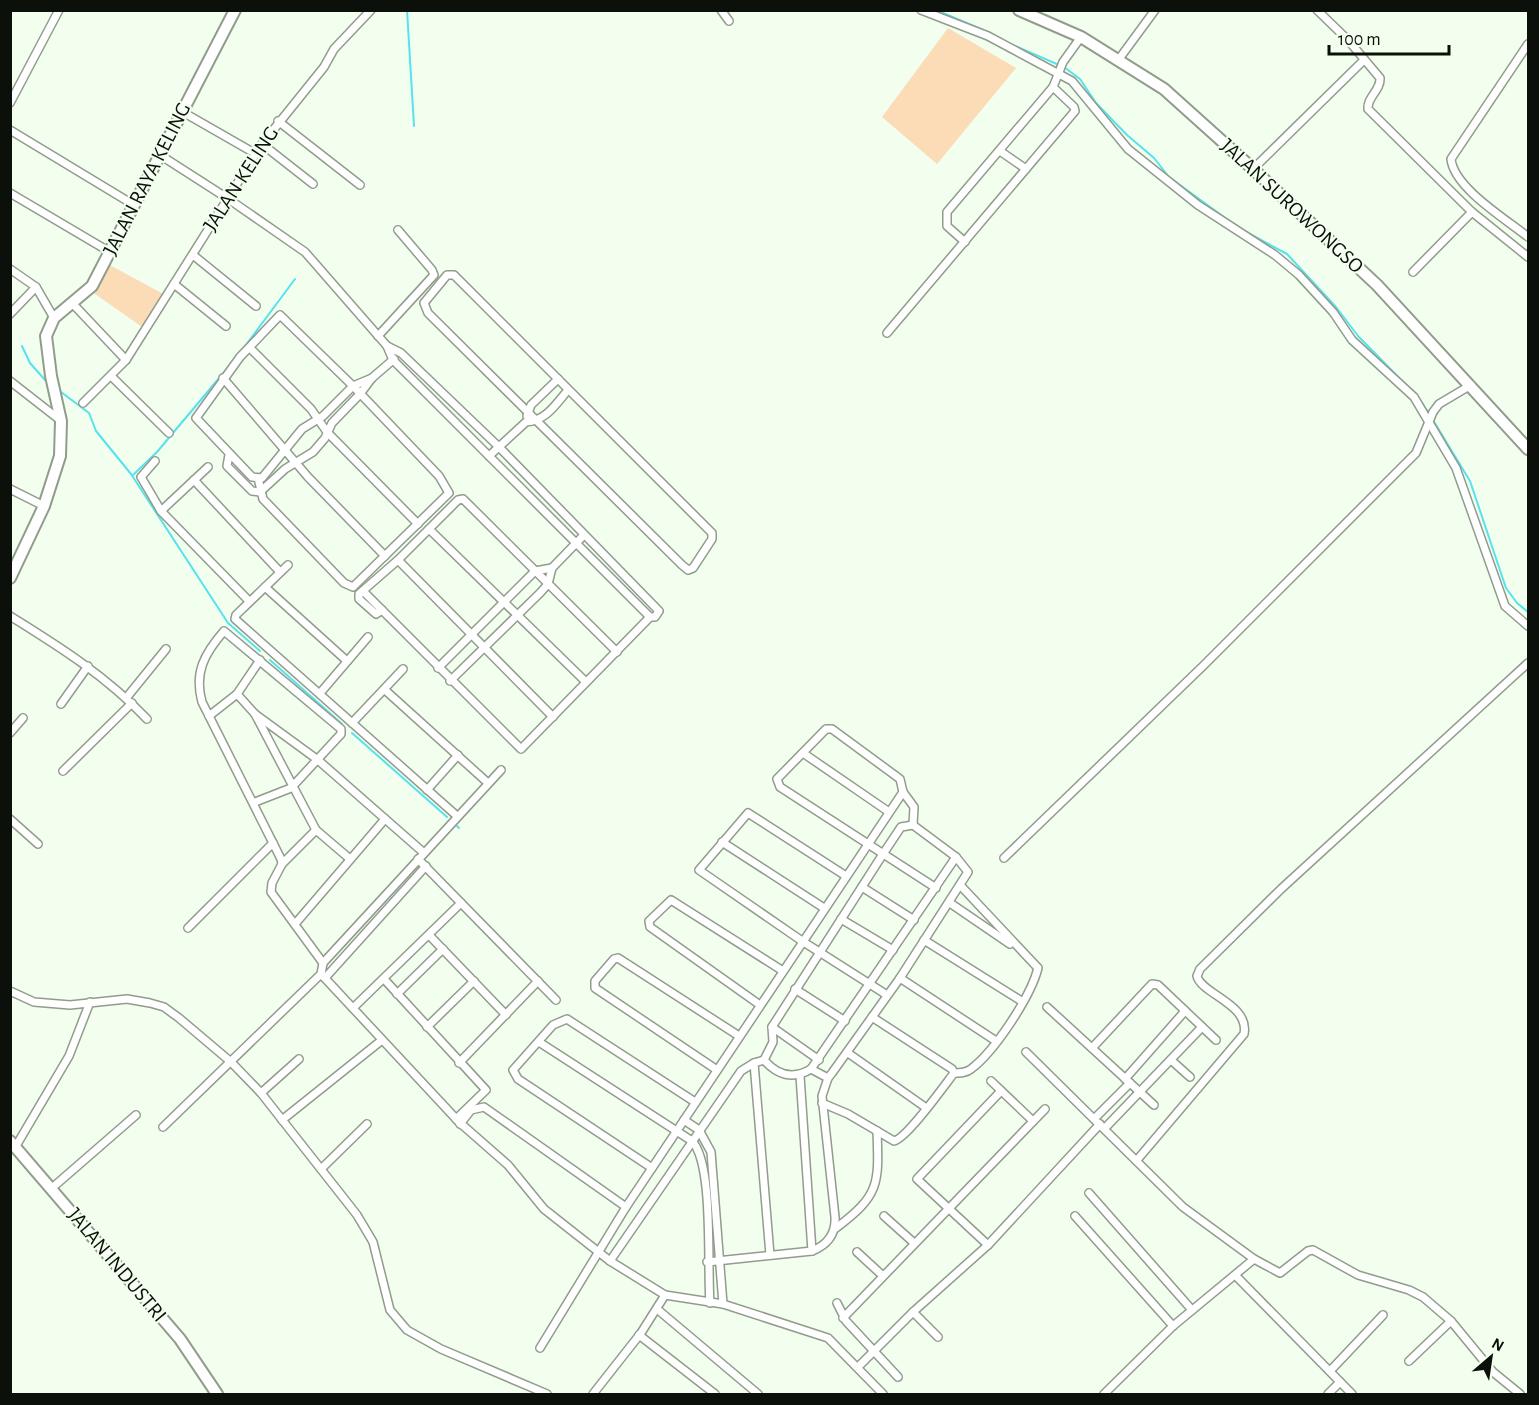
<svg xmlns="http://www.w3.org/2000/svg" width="1539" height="1405" viewBox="0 0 1539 1405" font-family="'Alegreya Sans',sans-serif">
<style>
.green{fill:#fbdcb7}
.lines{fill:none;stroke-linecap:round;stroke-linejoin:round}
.stream{stroke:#56e2ee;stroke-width:2}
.street-casing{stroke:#919c8d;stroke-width:10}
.secondary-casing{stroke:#919c8d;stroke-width:14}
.street{stroke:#fff;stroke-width:7}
.secondary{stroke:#fff;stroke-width:10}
.labels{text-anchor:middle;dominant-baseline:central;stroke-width:4.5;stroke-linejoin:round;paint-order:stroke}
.street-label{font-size:21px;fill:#0c100b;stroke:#f2feee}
</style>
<rect width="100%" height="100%" fill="#f2feee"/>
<g class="green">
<polygon points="948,28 1016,68 937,164 882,117"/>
<polygon points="106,263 167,296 145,329 88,289"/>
</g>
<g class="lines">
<g class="stream">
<polyline points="407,10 414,126"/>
<polyline points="936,10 983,30"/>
<polyline points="1004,41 1059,65"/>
<polyline points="1064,67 1080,79 1096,103 1127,135 1154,158 1169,177 1239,228 1287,254 1336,307 1358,336 1412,391"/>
<polyline points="22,346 30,363 45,380"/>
<polyline points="243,349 295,279"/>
<polyline points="61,392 89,413 96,431 131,474 228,623 260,651"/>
<polyline points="1420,400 1430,415"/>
<polyline points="1433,420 1470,481 1506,588 1517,603 1528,612"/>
<polyline points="133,475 157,452 236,358"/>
<polyline points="270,660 342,724"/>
<polyline points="352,733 447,817"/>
<polyline points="457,826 459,828"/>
</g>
<defs>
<g id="street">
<polyline points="721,10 729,21"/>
<polyline points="921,10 988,36 1072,81 1128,149 1198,205 1275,255 1299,275 1333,312 1352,340 1414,397 1456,468 1505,606 1528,626"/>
<path d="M1317,10L1348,40L1380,78C1381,90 1367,97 1368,109L1472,212L1528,257"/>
<path d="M1528,44L1451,159C1454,188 1506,219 1528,237"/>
<polyline points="1119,59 1155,10"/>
<polyline points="10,103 59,10"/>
<polyline points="181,111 256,154"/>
<polyline points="278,121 360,185"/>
<polyline points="10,130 134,205"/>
<polyline points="262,144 313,184"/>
<polyline points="1000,151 1026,169"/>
<polyline points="160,155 227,198 305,252 387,346 393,360 650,617"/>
<polyline points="1253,169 1364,60"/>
<polyline points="10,193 110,252"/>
<polyline points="965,242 947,226 947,212 1053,87 1063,62 1081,37"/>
<polyline points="193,255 256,306"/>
<polyline points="10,269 36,287 54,318"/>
<polyline points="1413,272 1472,212"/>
<polygon points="447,275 454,275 712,533 712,539 693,568 688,570 682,565 428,313 424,303"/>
<polyline points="174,284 226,326"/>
<polyline points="73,304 126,360"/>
<polyline points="10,314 36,287"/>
<polyline points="887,333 1075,111 1074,107 1053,87"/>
<polyline points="378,336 434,275 432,270 398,230"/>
<polyline points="250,348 311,409 327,432 418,524"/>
<polyline points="111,376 169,433"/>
<polyline points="223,378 308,477 385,556"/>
<polyline points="10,381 60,420"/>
<polyline points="83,403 126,360 262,144 324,67 334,49 371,10"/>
<polyline points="527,416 531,405 558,379"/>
<polyline points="229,455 227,466 252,491 260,492 285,469 313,452 325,438 332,423 360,394 372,378 394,359"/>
<path d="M489,456L526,422C546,421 556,404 568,390"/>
<polyline points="155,461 141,477 161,511 249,601"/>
<polyline points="258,478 263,499 344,583 353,587 355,585 449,493 439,476 353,386 280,315 240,357 196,418 252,477 262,478 302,429 323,416 353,386 372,378"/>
<polyline points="194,480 280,572"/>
<polyline points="10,489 44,506"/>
<polyline points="161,511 208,467"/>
<polyline points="429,529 586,682"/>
<polyline points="398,560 553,717"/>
<polyline points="288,565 236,615 235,619 457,816"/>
<polyline points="265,587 347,661"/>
<polyline points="363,591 521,749 650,617 655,617 659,611 499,447 401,353 387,346"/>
<polyline points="382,610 376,614 359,599 359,594 398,560 458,500 463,499 617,652"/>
<path d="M10,616C60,647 106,676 147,719"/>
<polyline points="438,668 535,571 552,568"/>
<polyline points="450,681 540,593 548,584 552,568 584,535"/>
<polyline points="385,690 488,783"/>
<polyline points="321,692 368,637"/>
<polyline points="237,694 255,714"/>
<polyline points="127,697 166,649"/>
<polyline points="61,704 88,666"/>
<polyline points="209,716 237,694 260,660"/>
<polyline points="352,723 403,669"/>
<polyline points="10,733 23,718"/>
<polyline points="803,753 889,812"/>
<polyline points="63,771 132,703"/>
<polyline points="427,790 458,755"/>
<path d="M255,802L291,788L341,734V729L224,631C204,654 194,673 202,702L281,859L282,864L272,883L271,892L323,963"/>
<polyline points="10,819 38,844"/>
<polyline points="913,825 914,807 903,792 900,779 832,729 826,729 777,779 780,787 936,888"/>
<polyline points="722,842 824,908"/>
<polyline points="1004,858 1203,666 1416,453 1433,412 1439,404 1471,385"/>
<polyline points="350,859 316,830 255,714 318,760 424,853"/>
<polyline points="418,859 556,1000"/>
<polyline points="282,864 316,830"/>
<polyline points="846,876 748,813 699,870 802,941 887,995"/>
<polyline points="862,887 914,920"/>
<polyline points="950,903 1010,944"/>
<polyline points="841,919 893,950"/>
<polyline points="295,924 385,819"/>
<polyline points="188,928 273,843"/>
<polyline points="429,935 506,1015"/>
<polyline points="924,940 1023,1002"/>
<polyline points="321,974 459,1122 508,1165 544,1209 610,1261 665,1295 723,1304 828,1338 883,1394"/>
<polyline points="325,978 426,866"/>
<polyline points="900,978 996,1041"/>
<polyline points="384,979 486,1090 456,1119"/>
<polyline points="795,989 845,1021"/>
<polyline points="10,991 34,1002 70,1005 127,999 150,1003 164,1007 179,1018 231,1062 261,1093 357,1215 373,1242 390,1310 407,1330 441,1349 547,1394"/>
<polyline points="397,994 443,949"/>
<polyline points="760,1005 650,927 649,921 671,900 783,971"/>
<polyline points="1047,1007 1154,1105"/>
<polyline points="353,1008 461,903"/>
<polyline points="427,1027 474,981"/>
<polyline points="772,1027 819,1060"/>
<path d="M539,1042L692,1141C714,1164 707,1267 710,1303"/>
<polyline points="1092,1048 1152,984 1158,985 1216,1040"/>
<polyline points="1026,1052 1183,1207 1254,1259 1173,1326 1104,1394"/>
<polyline points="848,1053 925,1107"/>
<path d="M764,1060C777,1075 793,1080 811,1069L956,857"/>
<polyline points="1171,1060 1190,1077"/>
<polyline points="459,1063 538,981"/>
<polyline points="717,1070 595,988 595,981 614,959 618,958 739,1036"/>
<path d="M954,1073C960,1073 966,1073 971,1069C995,1051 1031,996 1038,968L960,885"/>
<polyline points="800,1076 812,1251"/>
<polyline points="1125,1079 1185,1011"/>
<polyline points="991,1081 1033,1121"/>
<polyline points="261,1093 299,1059"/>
<path d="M822,1103L848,1114L894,1141C907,1138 944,1086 954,1073L952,1069L872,1017"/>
<polyline points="1095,1118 1130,1083"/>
<polyline points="282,1120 382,1040"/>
<polyline points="684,1120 699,1130 711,1152 723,1304"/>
<polyline points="460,1124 471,1110 484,1107 626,1207"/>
<polyline points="163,1127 321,974 323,963 501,770"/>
<polyline points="1105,1128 1202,1027"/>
<polyline points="16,1146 69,1056 90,1002"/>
<path d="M1137,1160L1244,1034C1250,1004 1201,994 1197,976L1200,969L1281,889L1528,663"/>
<polyline points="652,1168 518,1079 513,1070 553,1025 567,1019 695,1102"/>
<polyline points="321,1169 367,1124"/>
<polyline points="52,1188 136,1115"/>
<polyline points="1089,1193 1192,1310"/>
<polyline points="884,1216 913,1242"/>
<polyline points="1075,1216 1173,1326"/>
<path d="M836,1228C880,1195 879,1184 877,1131"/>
<polyline points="988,1245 917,1179 1001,1091"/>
<polyline points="857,1252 883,1276"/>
<polyline points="770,1255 754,1063 764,1060 773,1042 772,1027 883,854 901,827 913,825 956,857 968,872 900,978 832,1073 828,1078 811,1069"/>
<polyline points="1254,1259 1280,1273 1308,1251 1313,1250 1358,1275 1409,1290 1423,1297 1451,1321 1493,1372 1520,1394"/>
<polyline points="610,1261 741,1071 754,1063"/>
<path d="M707,1262L812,1251C827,1245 836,1234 835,1217L822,1096L828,1078"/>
<polyline points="1236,1276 1352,1394"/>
<polyline points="837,1303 846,1321 898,1377"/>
<polyline points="657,1309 758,1394"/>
<polyline points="913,1312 938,1337"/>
<polyline points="843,1318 1045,1109"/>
<polyline points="639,1335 715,1394"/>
<polyline points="540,1348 626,1207 903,792"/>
<polyline points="1409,1361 1451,1321"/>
<polyline points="858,1367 913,1312 988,1245 1100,1124"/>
<polyline points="1330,1371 1383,1315"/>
<polyline points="593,1394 641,1333 665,1295"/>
<polyline points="1328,1394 1340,1382"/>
</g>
<g id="secondary">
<polyline points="1019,10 1081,37 1164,89 1253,169 1377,285 1528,449"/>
<polyline points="10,578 44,506 60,456 61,421 51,376 46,336 54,318 92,286 235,10"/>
<polyline points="10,1141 180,1339 217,1394"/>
</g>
</defs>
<use href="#street" class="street-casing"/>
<use href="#secondary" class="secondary-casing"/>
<use href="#street" class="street"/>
<use href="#secondary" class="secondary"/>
</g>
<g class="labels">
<g class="street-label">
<text transform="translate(147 179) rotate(-63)">JALAN RAYA KELING</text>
<text transform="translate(241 179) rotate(-57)">JALAN KELING</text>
<text transform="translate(1292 206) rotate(43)">JALAN SUROWONGSO</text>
<text transform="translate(117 1265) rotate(50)">JALAN INDUSTRI</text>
</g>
</g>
<rect width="1539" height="1405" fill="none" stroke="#0c100b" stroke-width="24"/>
<g transform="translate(1491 1357) rotate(29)" stroke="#f2feee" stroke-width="4.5" paint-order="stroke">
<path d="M0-4.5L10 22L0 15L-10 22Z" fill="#0c100b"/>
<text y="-9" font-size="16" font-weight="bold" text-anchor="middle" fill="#0c100b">N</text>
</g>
<path d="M1329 45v9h120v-9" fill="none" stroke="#0c100b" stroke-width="3"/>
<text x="1338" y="45" font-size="18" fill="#0c100b" stroke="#f2feee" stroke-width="4.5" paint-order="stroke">100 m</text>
</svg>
